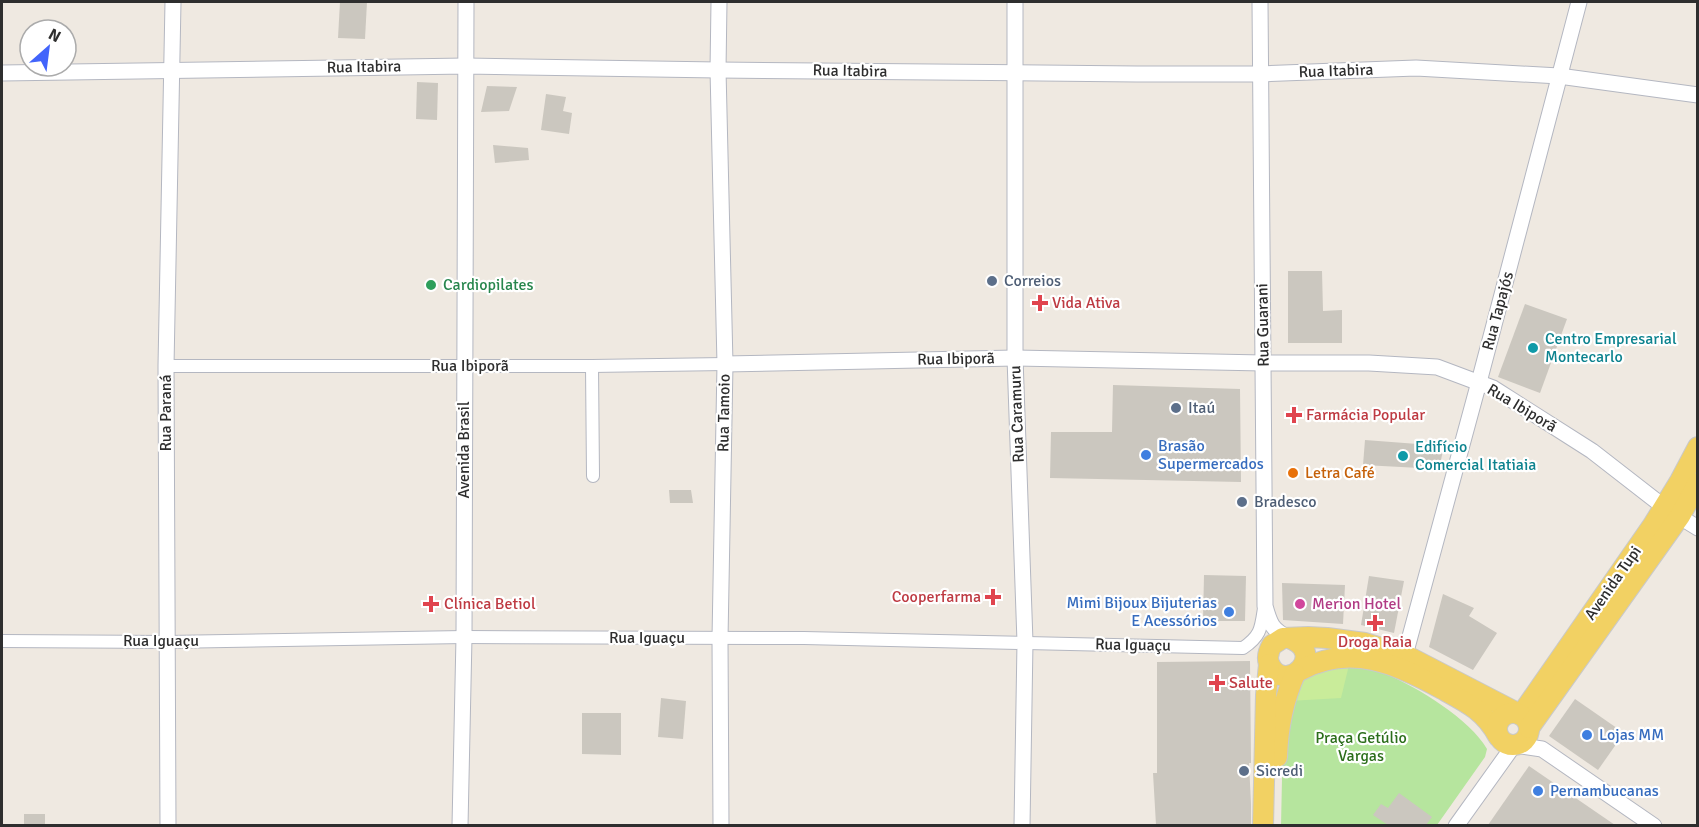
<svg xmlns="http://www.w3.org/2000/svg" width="1699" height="827" viewBox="0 0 1699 827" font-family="Signika,sans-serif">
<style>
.green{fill:#b6e59e}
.pitch{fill:#c9ec9a}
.building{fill:#cbc7bf}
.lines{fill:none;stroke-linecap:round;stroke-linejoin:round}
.minor-casing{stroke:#b4b7c1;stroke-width:14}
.tertiary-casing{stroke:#b4b7c1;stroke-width:17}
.primary-casing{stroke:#c9c9c9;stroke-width:22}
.minor{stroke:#fff;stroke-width:12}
.tertiary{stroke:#fff;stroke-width:15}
.primary{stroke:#f2d163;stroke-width:20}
.service-dot{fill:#5c6f8a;stroke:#fff;stroke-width:2}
.leisure-dot{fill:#2e9e5b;stroke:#fff;stroke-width:2}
.health-dot{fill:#e0444e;stroke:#fff;stroke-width:2}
.culture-dot{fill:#0f9aa8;stroke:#fff;stroke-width:2}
.shop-dot{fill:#3f7fe0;stroke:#fff;stroke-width:2}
.food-dot{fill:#e8710a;stroke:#fff;stroke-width:2}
.hotel-dot{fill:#d1479c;stroke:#fff;stroke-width:2}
.labels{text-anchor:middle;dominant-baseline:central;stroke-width:4.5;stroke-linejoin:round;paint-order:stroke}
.street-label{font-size:16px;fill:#2e2e2e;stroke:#fff}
.service-label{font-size:16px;fill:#4e5e75;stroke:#fff;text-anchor:start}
.leisure-label{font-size:16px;fill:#27864d;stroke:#fff;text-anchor:start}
.health-label{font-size:16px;fill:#be3a42;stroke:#fff;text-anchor:start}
.culture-label{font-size:16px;fill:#0d838f;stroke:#fff;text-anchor:start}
.shop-label{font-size:16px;fill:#366cbe;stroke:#fff;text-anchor:start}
.food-label{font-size:16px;fill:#c56008;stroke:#fff;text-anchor:start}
.hotel-label{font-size:16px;fill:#b23c85;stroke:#fff;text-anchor:start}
.park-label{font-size:16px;fill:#2c6e1b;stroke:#fff}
</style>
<rect width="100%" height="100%" fill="#efe9e1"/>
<path class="green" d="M1349,665C1361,668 1374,669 1386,674C1417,687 1470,719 1487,749L1485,757L1437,825L1281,826L1283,731L1289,701Z"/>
<path class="pitch" d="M1349,665L1341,698L1289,701C1304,669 1317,672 1349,665Z"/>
<g class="building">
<polygon points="340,2 367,2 365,39 338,38"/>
<polygon points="417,82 438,83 437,120 416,119"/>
<polygon points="487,86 517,87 509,111 481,112"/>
<polygon points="546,94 566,97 563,111 572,113 569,134 541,130"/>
<polygon points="493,145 528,148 529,160 495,163"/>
<polygon points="1288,271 1322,271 1323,311 1342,310 1342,343 1288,343"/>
<polygon points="1525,304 1567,319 1540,393 1498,377"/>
<polygon points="1113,385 1240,389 1241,482 1050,478 1051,432 1112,432"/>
<polygon points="1365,440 1444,446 1439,469 1363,465"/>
<polygon points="669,490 691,490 693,503 670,503"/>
<polygon points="1204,575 1246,576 1245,621 1203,621"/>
<polygon points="1369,576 1404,581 1394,633 1361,625"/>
<polygon points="1282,583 1345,585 1343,624 1283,620"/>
<polygon points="1443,594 1474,608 1469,616 1497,633 1473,670 1429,647"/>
<polygon points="1250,661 1251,763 1249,763 1251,804 1251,825 1156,825 1153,773 1157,773 1157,662"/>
<polygon points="661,698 686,701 683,739 658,737"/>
<polygon points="1575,699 1624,733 1598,770 1549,736"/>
<polygon points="582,713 621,713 621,755 582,754"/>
<polygon points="1529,766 1615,825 1488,825"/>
<polygon points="1399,793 1432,817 1426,825 1388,825 1373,815 1381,804 1388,808"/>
<rect x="24" y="814" width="21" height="11"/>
</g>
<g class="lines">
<defs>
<g id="minor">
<polyline points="166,366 592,366 725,364"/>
<polyline points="592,366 593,476"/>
<path d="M2,641L167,642L464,637L804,638L1243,648C1261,636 1261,628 1264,608"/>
</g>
<g id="tertiary">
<polyline points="719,2 718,70 725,364 720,639 721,826"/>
<polyline points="1015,2 1015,358 1025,642 1022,826"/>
<path d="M1260,2L1265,606C1270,624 1272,630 1289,638"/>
<polyline points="2,73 466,66 718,70 1137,74 1260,74 1416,68 1559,76 1698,95"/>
<polyline points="725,364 1015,358 1263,363 1369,363 1437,367 1493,388 1592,451 1664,507 1698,528"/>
<polyline points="1405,655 1479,382 1579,2"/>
<polyline points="168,826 166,366 173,2"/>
<polyline points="460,826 464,637 466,2"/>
<polyline points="1456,826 1514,745 1542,749 1654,826"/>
</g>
<g id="primary">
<path d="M1289,638C1328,653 1288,694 1271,667C1266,660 1268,652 1272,645L1283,638L1308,637L1327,638L1365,643L1405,655L1521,715L1653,525L1680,481L1698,447"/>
<path d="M1301,670C1350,643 1397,664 1442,689C1466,702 1485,711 1498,736"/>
<circle cx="1513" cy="729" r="16"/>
<polyline points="1529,728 1680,516 1698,483"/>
<path d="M1277,757C1278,727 1283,701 1295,674"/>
<polyline points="1263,826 1266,695 1269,664"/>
</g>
</defs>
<use href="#minor" class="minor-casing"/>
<use href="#tertiary" class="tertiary-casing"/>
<use href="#primary" class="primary-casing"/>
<use href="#minor" class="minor"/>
<use href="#tertiary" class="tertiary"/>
<use href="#primary" class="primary"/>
</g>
<g class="service-dot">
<circle cx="992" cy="281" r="6"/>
<circle cx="1176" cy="408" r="6"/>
<circle cx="1242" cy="502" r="6"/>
<circle cx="1244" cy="771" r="6"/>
</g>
<circle class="leisure-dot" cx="431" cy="285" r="6"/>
<g class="health-dot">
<path d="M1037 294h6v6h6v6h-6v6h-6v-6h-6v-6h6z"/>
<path d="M1291 406h6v6h6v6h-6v6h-6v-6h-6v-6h6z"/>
<path d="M990 588h6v6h6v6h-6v6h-6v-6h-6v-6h6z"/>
<path d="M428 595h6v6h6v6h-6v6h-6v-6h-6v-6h6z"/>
<path d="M1372 614h6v6h6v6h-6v6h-6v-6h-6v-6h6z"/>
<path d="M1214 674h6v6h6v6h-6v6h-6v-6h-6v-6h6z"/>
</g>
<g class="culture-dot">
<circle cx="1533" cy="348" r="6"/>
<circle cx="1403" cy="456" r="6"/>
</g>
<g class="shop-dot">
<circle cx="1146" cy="455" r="6"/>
<circle cx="1229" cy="612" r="6"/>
<circle cx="1587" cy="735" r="6"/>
<circle cx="1538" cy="791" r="6"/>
</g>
<circle class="food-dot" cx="1293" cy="473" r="6"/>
<circle class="hotel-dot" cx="1300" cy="604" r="6"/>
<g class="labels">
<g class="street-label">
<text transform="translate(364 67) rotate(-1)">Rua Itabira</text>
<text transform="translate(850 71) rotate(1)">Rua Itabira</text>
<text transform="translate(1336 71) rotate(-2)">Rua Itabira</text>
<text transform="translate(1498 311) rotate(-75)">Rua Tapajós</text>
<text transform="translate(1263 325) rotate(-91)">Rua Guarani</text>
<text transform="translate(956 359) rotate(-1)">Rua Ibiporã</text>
<text x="470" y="366">Rua Ibiporã</text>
<text transform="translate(1522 408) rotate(31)">Rua Ibiporã</text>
<text transform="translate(166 413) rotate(-90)">Rua Paraná</text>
<text transform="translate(724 413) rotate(-89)">Rua Tamoio</text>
<text transform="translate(1017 414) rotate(-92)">Rua Caramuru</text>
<text transform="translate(464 450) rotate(-90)">Avenida Brasil</text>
<text transform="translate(1613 583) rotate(-55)">Avenida Tupi</text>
<text x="647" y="638">Rua Iguaçu</text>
<text x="161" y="641">Rua Iguaçu</text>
<text transform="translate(1133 645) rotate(1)">Rua Iguaçu</text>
</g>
<g class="service-label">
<text x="1004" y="281">Correios</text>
<text x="1188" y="408">Itaú</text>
<text x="1254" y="502">Bradesco</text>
<text x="1256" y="771">Sicredi</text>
</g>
<g class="leisure-label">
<text x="443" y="285">Cardiopilates</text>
</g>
<g class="health-label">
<text x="1052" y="303">Vida Ativa</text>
<text x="1306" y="415">Farmácia Popular</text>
<text x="981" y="597" text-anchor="end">Cooperfarma</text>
<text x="444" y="604">Clínica Betiol</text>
<text x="1375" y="642" text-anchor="middle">Droga Raia</text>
<text x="1229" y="683">Salute</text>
</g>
<g class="culture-label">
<text x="1545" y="339">Centro Empresarial<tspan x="1545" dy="18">Montecarlo</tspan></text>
<text x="1415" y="447">Edifício<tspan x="1415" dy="18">Comercial Itatiaia</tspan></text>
</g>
<g class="shop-label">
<text x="1158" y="446">Brasão<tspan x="1158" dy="18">Supermercados</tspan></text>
<text x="1217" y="603" text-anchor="end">Mimi Bijoux Bijuterias<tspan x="1217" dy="18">E Acessórios</tspan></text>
<text x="1599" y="735">Lojas MM</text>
<text x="1550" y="791">Pernambucanas</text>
</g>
<g class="food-label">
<text x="1305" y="473">Letra Café</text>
</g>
<g class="hotel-label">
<text x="1312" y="604">Merion Hotel</text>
</g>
<g class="park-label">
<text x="1361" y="738">Praça Getúlio<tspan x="1361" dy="18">Vargas</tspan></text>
</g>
</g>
<rect width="1699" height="827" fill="none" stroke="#2e2e2e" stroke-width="6"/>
<g transform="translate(48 48) rotate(28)"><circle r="28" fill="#ffffff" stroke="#ababab" stroke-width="1.5"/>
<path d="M0-4.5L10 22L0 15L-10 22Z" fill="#4264fb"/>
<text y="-9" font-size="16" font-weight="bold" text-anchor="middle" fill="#2e2e2e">N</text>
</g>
</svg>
